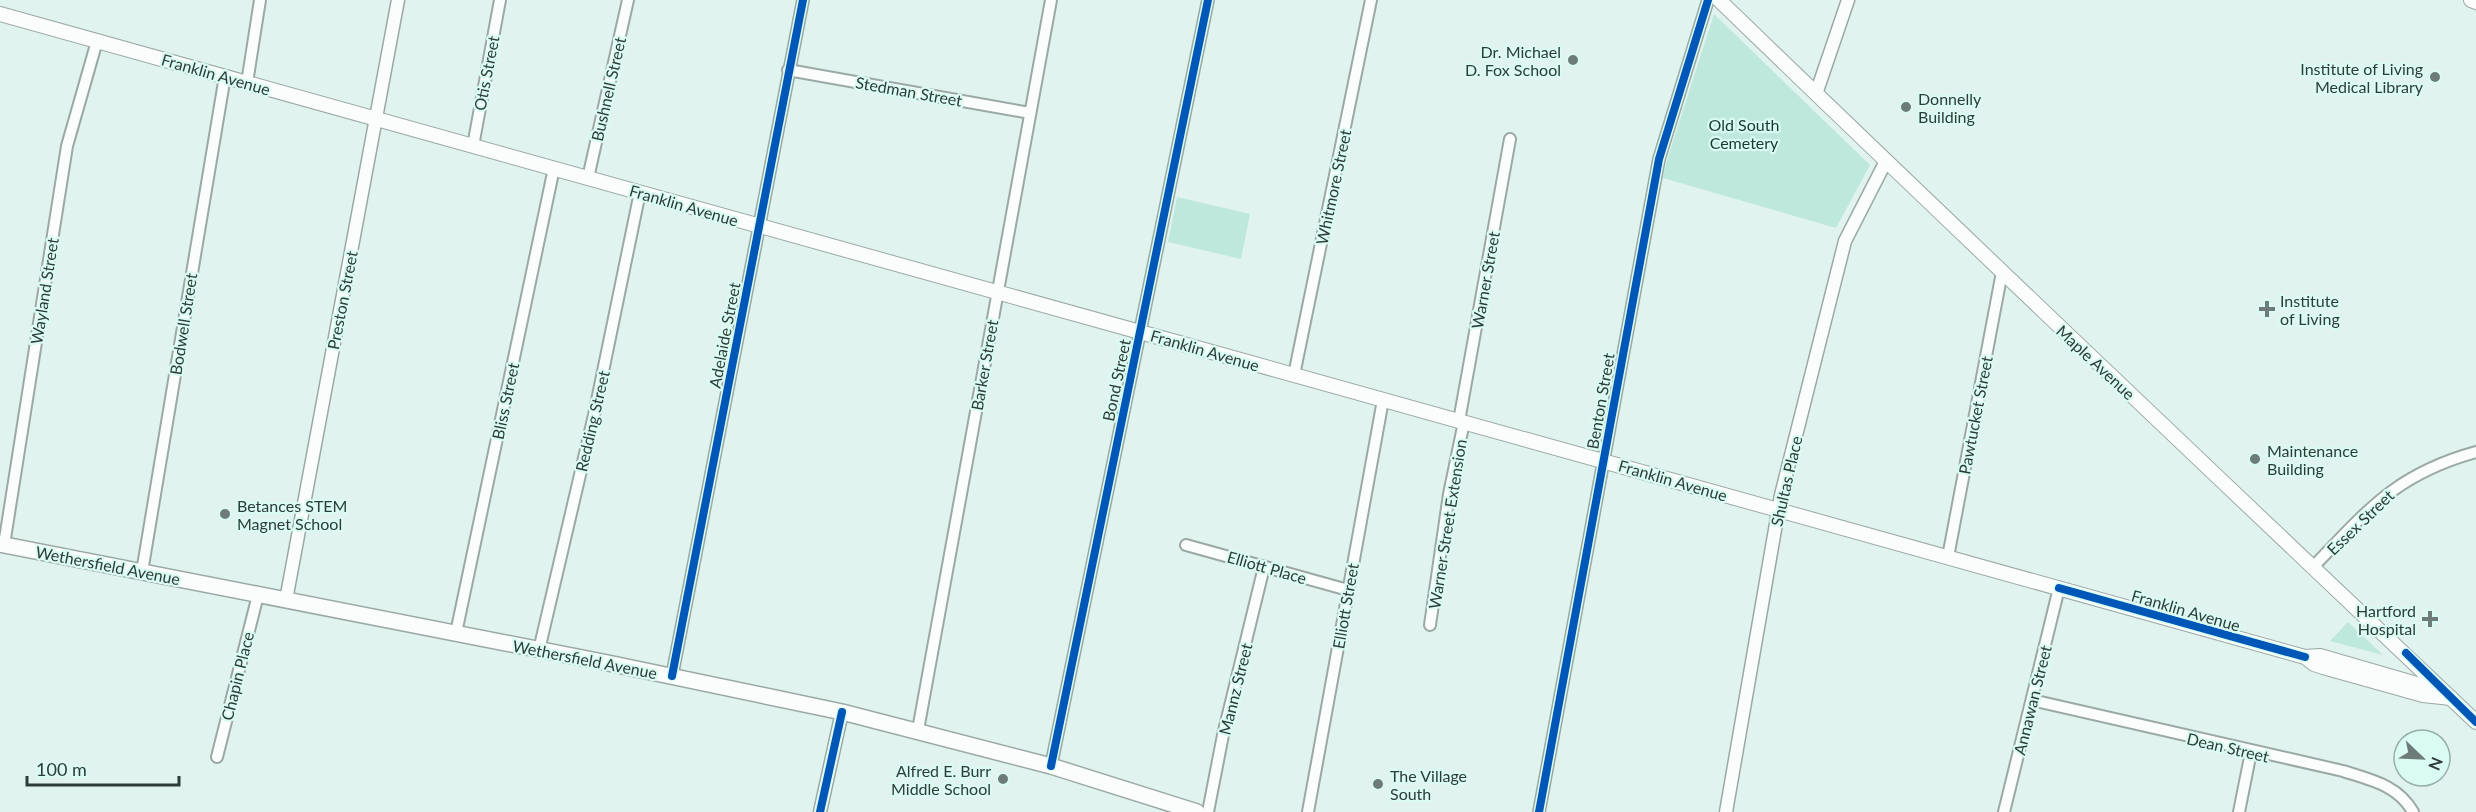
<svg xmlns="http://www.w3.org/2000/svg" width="2476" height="812" viewBox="0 0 2476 812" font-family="Lato,sans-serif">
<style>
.green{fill:#bee8dc}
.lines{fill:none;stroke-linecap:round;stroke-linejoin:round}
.minor-casing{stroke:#9ba9a5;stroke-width:14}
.tertiary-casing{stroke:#9ba9a5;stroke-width:15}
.secondary-casing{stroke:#9ba9a5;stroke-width:16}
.primary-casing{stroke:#9ba9a5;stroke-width:18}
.minor{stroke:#fafdfc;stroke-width:10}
.tertiary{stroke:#fafdfc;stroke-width:12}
.secondary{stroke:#fafdfc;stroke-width:14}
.primary{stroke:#fafdfc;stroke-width:15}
.cycleway-casing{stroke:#d9fbf1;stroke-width:11}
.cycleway{stroke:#0057b8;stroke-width:8}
.poi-dot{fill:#6d7c78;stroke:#d9fbf1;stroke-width:2}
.labels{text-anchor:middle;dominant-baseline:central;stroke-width:4.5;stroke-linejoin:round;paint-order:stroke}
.poi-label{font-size:16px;fill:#2e3c38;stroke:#d9fbf1;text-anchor:start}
.street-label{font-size:16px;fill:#2e3c38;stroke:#d9fbf1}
.park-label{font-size:16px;fill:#143a31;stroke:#d9fbf1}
</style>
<rect width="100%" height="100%" fill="#e1f3ee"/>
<g class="green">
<polygon points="1714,14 1870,165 1836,228 1663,178 1666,163"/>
<polygon points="1177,197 1250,214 1241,259 1168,242"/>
<polygon points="2348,622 2383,655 2330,641"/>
</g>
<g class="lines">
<defs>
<g id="minor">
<polyline points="788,70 1030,113"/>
<polyline points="247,83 260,0"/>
<polyline points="473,146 500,0"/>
<polyline points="588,178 628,0"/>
<polyline points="1294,375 1371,0"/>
<polyline points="1459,421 1510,139"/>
<polyline points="4,545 67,146 97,41"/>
<polyline points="1186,545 1348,590"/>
<polyline points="1948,557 2002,272"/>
<path d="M2313,567C2368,510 2396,474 2476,452"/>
<polyline points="142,572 225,76"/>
<polyline points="1430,625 1449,494 1464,422"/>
<polyline points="456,633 554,168"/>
<polyline points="539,650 594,415 640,192"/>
<polyline points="672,676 803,0"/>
<path d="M2032,700L2343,771C2371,780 2398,785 2413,812"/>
<polyline points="918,730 1051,0"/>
<polyline points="217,757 258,595"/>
<polyline points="1051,766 1208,0"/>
<polyline points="1208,812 1223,735 1264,567"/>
<polyline points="1308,812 1383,400"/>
<polyline points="1539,812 1659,159 1708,0"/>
<polyline points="2004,812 2059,588"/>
<polyline points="2239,812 2251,752"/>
</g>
<g id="tertiary">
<polyline points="1816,94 1848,0"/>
<polyline points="286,600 398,0"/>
<polyline points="820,812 842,712"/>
<polyline points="1726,812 1781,495 1845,241 1886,161"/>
</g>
<g id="secondary">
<path d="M1719,0C1970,243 2223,482 2476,722"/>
<polyline points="2471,0 2476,2"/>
<polyline points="0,14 2305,657 2314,664 2323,667 2423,695 2451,698"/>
<polyline points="2305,657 2320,656 2427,687"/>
</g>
<polyline id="primary" points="0,544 608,663 842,712 1051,766 1197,812"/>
</defs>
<use href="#minor" class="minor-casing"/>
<use href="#tertiary" class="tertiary-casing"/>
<use href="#secondary" class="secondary-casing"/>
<use href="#primary" class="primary-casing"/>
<use href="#minor" class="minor"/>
<use href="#tertiary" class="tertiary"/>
<use href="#secondary" class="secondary"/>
<use href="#primary" class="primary"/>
<defs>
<g id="cycleway">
<polyline points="2059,588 2305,657"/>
<polyline points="2406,653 2476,722"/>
<polyline points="672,676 803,0"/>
<polyline points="1051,766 1208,0"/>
<polyline points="820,812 842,712"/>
<polyline points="1539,812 1659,159 1708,0"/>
</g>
</defs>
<use href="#cycleway" class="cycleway-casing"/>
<use href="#cycleway" class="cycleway"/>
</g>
<g class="poi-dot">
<circle cx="1573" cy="60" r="6"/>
<circle cx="2435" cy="77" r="6"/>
<circle cx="1906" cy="107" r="6"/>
<path d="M2264 300h6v6h6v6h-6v6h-6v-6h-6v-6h6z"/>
<circle cx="2255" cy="459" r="6"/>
<circle cx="225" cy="514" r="6"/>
<path d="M2427 610h6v6h6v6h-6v6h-6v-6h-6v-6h6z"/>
<circle cx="1003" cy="779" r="6"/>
<circle cx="1378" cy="784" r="6"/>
</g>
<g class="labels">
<g class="poi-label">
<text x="1561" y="51" text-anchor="end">Dr. Michael<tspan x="1561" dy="18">D. Fox School</tspan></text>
<text x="2423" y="68" text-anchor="end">Institute of Living<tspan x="2423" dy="18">Medical Library</tspan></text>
<text x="1918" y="98">Donnelly<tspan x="1918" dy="18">Building</tspan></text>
<text x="2280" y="300">Institute<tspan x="2280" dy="18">of Living</tspan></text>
<text x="2267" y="450">Maintenance<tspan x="2267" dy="18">Building</tspan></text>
<text x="237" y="505">Betances STEM<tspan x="237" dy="18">Magnet School</tspan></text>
<text x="2416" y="610" text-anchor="end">Hartford<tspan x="2416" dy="18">Hospital</tspan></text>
<text x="991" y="770" text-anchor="end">Alfred E. Burr<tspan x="991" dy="18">Middle School</tspan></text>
<text x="1390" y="775">The Village<tspan x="1390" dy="18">South</tspan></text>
</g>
<g class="street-label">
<text transform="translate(486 73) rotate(-79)">Otis Street</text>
<text transform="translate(216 74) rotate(16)">Franklin Avenue</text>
<text transform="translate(608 89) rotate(-77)">Bushnell Street</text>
<text transform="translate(909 91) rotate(10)">Stedman Street</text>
<text transform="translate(1333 187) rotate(-78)">Whitmore Street</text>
<text transform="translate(684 205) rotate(16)">Franklin Avenue</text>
<text transform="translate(1485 280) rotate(-80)">Warner Street</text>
<text transform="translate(44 291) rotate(-81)">Wayland Street</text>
<text transform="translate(342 300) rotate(-79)">Preston Street</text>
<text transform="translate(183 324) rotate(-81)">Bodwell Street</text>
<text transform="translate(724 335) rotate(-79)">Adelaide Street</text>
<text transform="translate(1205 350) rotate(16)">Franklin Avenue</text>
<text transform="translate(2096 362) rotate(43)">Maple Avenue</text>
<text transform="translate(984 365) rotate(-80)">Barker Street</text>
<text transform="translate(1116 380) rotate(-78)">Bond Street</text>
<text transform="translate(505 401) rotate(-78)">Bliss Street</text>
<text transform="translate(1600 401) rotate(-80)">Benton Street</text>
<text transform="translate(1975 415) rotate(-79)">Pawtucket Street</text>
<text transform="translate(592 421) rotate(-77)">Redding Street</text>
<text transform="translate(1673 480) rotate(16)">Franklin Avenue</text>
<text transform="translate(1786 481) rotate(-77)">Shultas Place</text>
<text transform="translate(2360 522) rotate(-44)">Essex Street</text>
<text transform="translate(1447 524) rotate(-81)">Warner Street Extension</text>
<text transform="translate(108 565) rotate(11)">Wethersfield Avenue</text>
<text transform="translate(1267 567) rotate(16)">Elliott Place</text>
<text transform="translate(1345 606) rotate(-80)">Elliott Street</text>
<text transform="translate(2186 610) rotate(16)">Franklin Avenue</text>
<text transform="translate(585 659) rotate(11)">Wethersfield Avenue</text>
<text transform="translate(237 676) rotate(-76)">Chapin Place</text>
<text transform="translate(1235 689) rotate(-76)">Mannz Street</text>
<text transform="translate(2032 700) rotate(-76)">Annawan Street</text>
<text transform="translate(2228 747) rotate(13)">Dean Street</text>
</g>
<g class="park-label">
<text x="1744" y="124">Old South<tspan x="1744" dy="18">Cemetery</tspan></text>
</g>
</g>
<g transform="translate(2422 758) rotate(113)"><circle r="28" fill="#d9fbf1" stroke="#95afa7" stroke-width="1.5"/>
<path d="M0-4.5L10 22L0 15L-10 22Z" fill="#6d7c78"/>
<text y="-9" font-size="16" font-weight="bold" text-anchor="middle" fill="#2e3c38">N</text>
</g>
<path d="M27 776v9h152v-9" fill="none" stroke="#2e3c38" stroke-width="3"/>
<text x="36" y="776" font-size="18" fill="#2e3c38" stroke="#d9fbf1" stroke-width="4.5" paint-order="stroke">100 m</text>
</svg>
